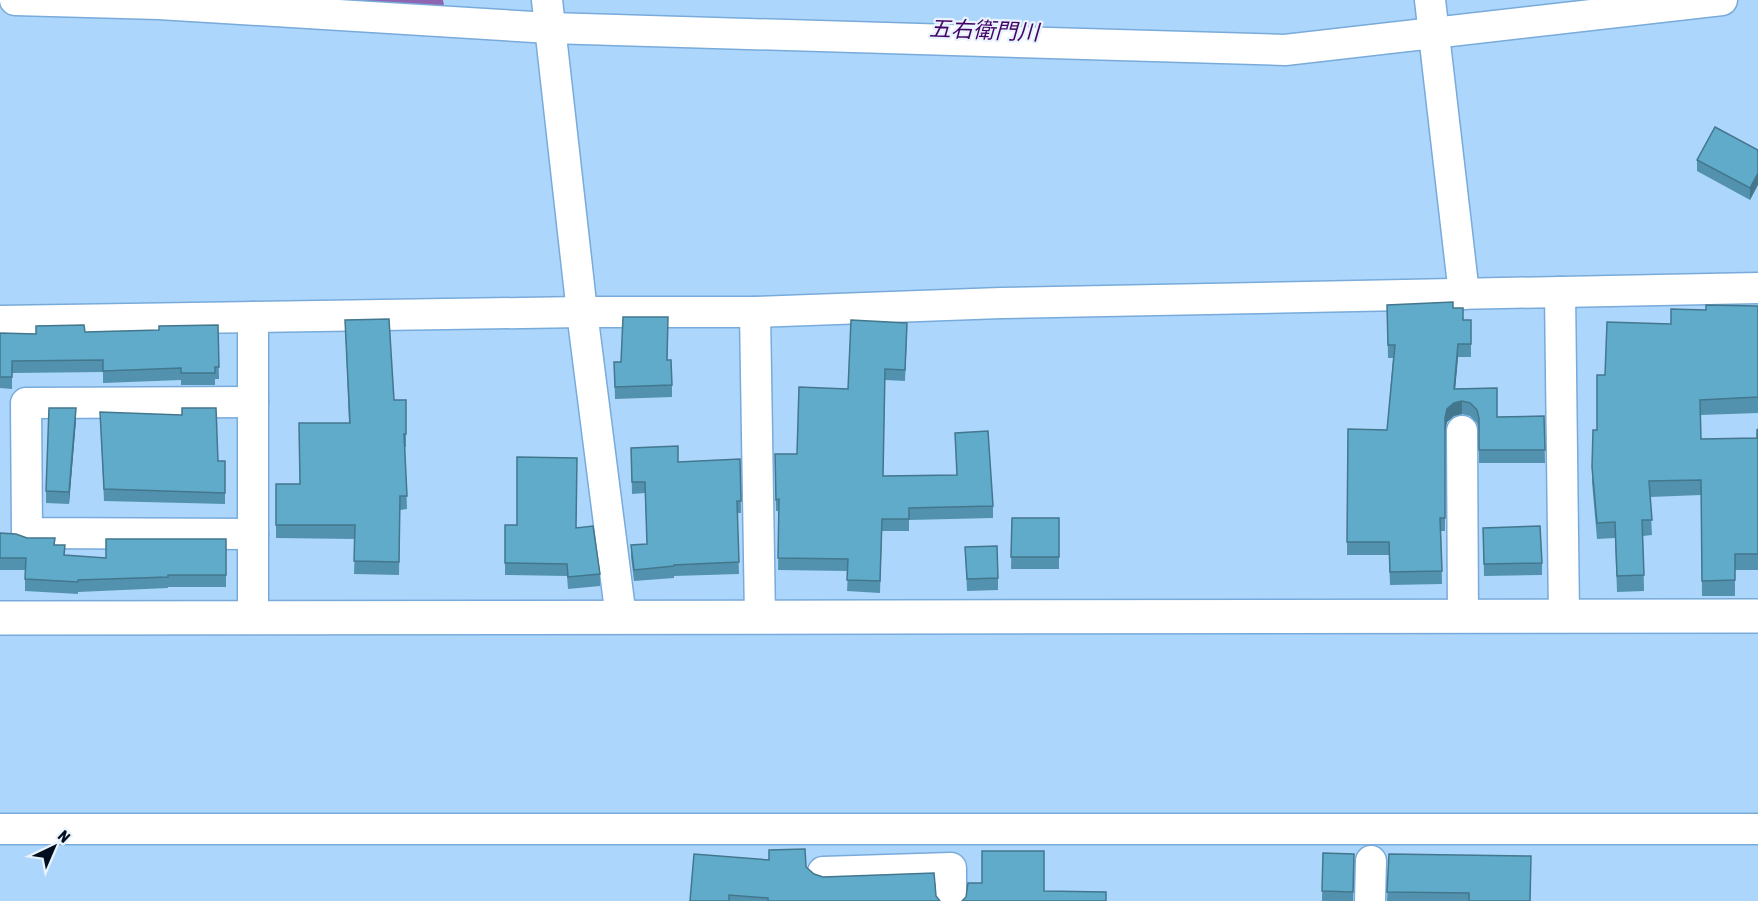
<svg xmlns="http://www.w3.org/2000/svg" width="1758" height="901" viewBox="0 0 1758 901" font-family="'Asap Condensed','Noto Sans JP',sans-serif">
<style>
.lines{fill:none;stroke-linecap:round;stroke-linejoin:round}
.river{stroke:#8d65b1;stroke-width:46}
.street-casing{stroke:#78abda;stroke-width:33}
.secondary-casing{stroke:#78abda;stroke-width:36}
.street{stroke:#fff;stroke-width:30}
.secondary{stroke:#fff;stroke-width:33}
.wall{fill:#5392ae}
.shaded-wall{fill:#43778d}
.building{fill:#60aaca;stroke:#43778d;stroke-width:1.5}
.labels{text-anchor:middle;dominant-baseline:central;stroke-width:4.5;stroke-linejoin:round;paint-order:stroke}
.water-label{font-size:22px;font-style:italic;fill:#430366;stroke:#e9f3fd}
</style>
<rect width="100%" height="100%" fill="#add6fd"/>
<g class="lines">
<polyline class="river" points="344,0 421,7"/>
<defs>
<g id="street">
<polyline points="15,0 159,4 550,28 1285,50 1722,0"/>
<polyline points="547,0 582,312 621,618"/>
<polyline points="1430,0 1464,294"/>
<polyline points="1560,292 1564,616"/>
<polyline points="755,312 760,618"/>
<polyline points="253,317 253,617"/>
<polyline points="0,321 582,312 755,312 1001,303 1758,288"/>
<polyline points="253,402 26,403 27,533 253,534"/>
<polyline points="1462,431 1463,616"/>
<polyline points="0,829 1758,829"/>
<polyline points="823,872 951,868 951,901"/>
<polyline points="1370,901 1371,861"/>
</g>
<polyline id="secondary" points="0,618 1758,616"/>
</defs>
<use href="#street" class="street-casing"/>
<use href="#secondary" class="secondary-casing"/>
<use href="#street" class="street"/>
<use href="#secondary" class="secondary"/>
</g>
<g class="wall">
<polygon points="1758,150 1750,200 1697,171 1697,160"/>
<polygon points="1387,305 1453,308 1463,320 1471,320 1471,357 1458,357 1455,389 1497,417 1544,416 1545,463 1479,463 1479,431 1477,423 1470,416 1462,414 1454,416 1447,422 1445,431 1445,531 1441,531 1442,584 1390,585 1389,555 1347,555 1348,429 1387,430 1393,358 1388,358"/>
<polygon points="1758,306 1758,413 1700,415 1701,439 1757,438 1758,429 1758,570 1735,570 1735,596 1702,596 1701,495 1650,497 1652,535 1643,536 1644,591 1617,592 1615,538 1597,539 1592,482 1593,430 1597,430 1605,375 1671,324"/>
<polygon points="345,320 394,400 406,400 406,447 405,447 407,509 400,510 399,575 354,574 355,539 276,538 276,484 299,484 349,423"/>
<polygon points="218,325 219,379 215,379 215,385 181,385 181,380 103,383 103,372 12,373 12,389 0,388 0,333 36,334 159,330"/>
<polygon points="907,335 905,381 885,380 883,476 957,475 955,433 993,506 993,518 909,520 909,531 882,531 880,593 847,591 848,571 778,570 779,511 776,511 775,454 797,454 848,389"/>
<polygon points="668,360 672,385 672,397 615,399 614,362"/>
<polygon points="100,412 218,461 225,461 225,504 104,501"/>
<polygon points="76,420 69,504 46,503 46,491"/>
<polygon points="631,448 678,462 740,459 741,513 737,513 739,574 674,576 674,578 634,581 631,557 631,545 647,544 645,493 632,494"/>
<polygon points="1012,518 1059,518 1059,569 1011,569"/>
<polygon points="505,525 576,528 600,574 600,586 568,589 567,576 505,575"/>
<polygon points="1483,528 1542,563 1542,575 1484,576"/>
<polygon points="0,533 55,545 65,555 106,558 106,539 226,539 226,587 168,587 168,588 78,592 78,594 25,591 25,570 0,570"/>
<polygon points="965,547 998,578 998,590 967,591"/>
<polygon points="1323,853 1354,854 1353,901 1322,901"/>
<polygon points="1389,854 1530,901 1387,901"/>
<polygon points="806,867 814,874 823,877 936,896 940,901 690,901"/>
</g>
<g class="shaded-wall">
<polygon points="1758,173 1758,185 1750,200 1750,188"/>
<polygon points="1458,344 1458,357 1454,402 1454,389"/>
<polygon points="1462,401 1462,414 1454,416 1447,422 1445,431 1445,418 1447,409 1454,403"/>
<polygon points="76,408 76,420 69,504 69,492"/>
</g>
<g class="building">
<polygon points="1715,127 1758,150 1758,173 1750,188 1697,160"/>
<polygon points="1453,302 1453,308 1463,308 1463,320 1471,320 1471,344 1458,344 1454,389 1497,388 1497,417 1544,416 1545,450 1479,450 1479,418 1477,410 1470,403 1462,401 1454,403 1447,409 1445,418 1445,518 1440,518 1442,571 1390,572 1389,542 1347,542 1348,429 1387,430 1395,345 1388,345 1387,305"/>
<polygon points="1706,305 1758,306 1758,397 1700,400 1701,439 1757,438 1757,430 1758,429 1758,554 1735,554 1735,580 1702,581 1701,480 1649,481 1652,520 1642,520 1644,575 1617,576 1615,522 1597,523 1592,467 1593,430 1597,430 1597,375 1605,375 1607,322 1671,324 1671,309 1706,310"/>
<polygon points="623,317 668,317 667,360 671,360 672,385 615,387 614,362 621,362"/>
<polygon points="389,319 394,400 406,400 406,434 404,434 407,496 400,496 399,562 354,561 355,525 276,525 276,484 300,484 299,423 350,423 345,320"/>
<polygon points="851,320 907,323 905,370 885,369 883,476 957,475 955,433 988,431 993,506 909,508 909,519 882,519 880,581 847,580 848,559 778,558 779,499 776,500 775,454 797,454 799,387 848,389"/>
<polygon points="84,325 85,332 159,330 159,326 218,325 219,367 215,367 215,373 181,373 181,368 103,371 103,360 12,361 12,377 0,377 0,333 36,334 36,326"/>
<polygon points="49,408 76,408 69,492 46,491"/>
<polygon points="182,408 216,408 218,461 225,461 225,493 104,489 100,412 182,415"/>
<polygon points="678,446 678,462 740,459 741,501 737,501 739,562 674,565 674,566 634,570 631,545 647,544 645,482 632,482 631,448"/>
<polygon points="517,457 577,458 576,528 593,526 600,574 568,577 567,564 505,563 505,525 517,525"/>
<polygon points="1012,518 1059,518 1059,557 1011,557"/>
<polygon points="1540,526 1542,563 1484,564 1483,528"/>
<polygon points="0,533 16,534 27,538 55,538 54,545 65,545 64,555 106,558 106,539 226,539 226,575 168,575 168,577 78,580 78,582 25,579 26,558 0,558"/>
<polygon points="997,546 998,578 967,579 965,547"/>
<polygon points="805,849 806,867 814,874 823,877 934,873 936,896 940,901 768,901 768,898 729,895 729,901 690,901 694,854 769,860 769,850"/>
<polygon points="982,851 1044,851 1044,891 1106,892 1106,901 962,901 966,897 968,883 982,883"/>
<polygon points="1323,853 1354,854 1353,892 1322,891"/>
<polygon points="1389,854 1531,856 1530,901 1469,901 1469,893 1387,892"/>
</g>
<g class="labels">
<g class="water-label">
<text transform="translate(984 30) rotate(2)">五右衛門川</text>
</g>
</g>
<g transform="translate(54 847) rotate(44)" stroke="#e9f3fd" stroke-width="4.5" paint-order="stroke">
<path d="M0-4.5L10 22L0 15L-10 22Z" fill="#000f20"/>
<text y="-9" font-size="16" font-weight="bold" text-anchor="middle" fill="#000f20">N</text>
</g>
</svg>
